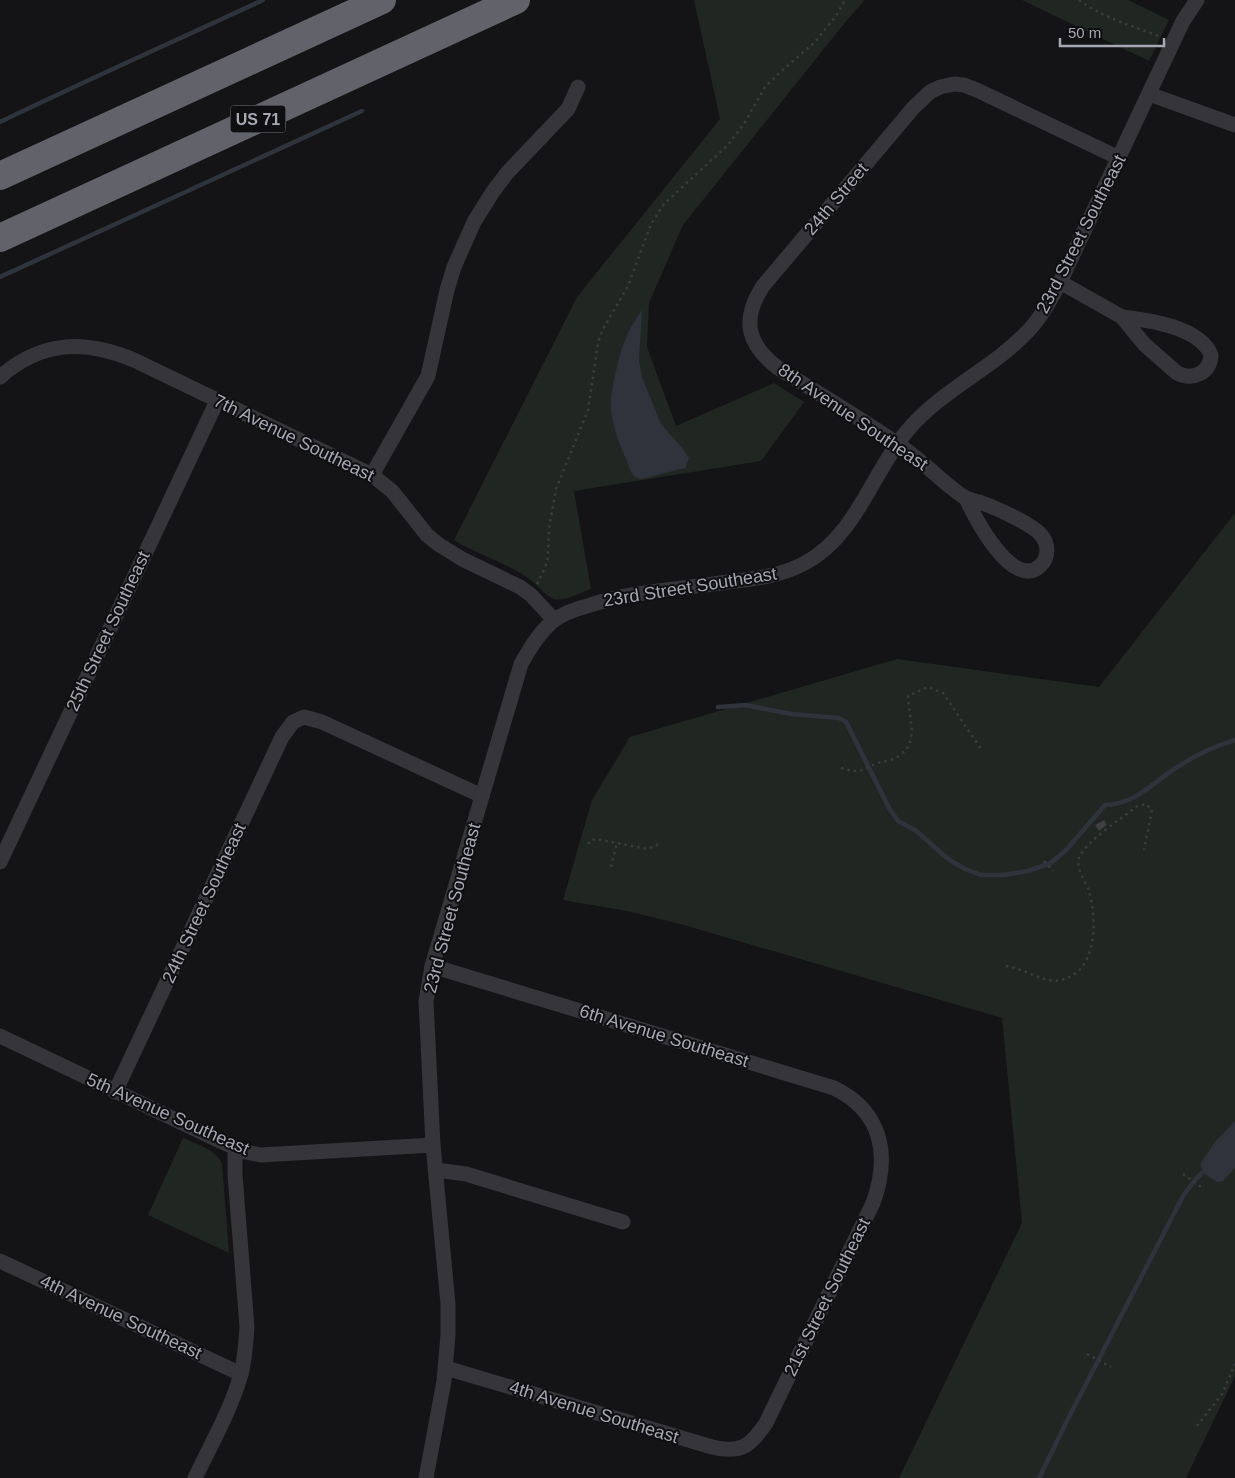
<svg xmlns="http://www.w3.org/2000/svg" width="1235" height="1478" viewBox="0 0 1235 1478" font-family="Arial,sans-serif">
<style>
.green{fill:#202722}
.water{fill:#2e333c}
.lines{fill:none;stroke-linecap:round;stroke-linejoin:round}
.stream{stroke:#2e333c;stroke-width:4.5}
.building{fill:#404045;stroke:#2e2e31}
.path{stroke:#3b3b40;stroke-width:2.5;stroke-dasharray:2.5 4;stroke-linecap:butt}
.street{stroke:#35353a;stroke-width:15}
.highway{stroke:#61626a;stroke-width:28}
.labels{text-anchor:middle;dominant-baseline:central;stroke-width:4;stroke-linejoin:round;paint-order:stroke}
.shield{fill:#0f0e10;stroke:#797a83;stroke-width:1}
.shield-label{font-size:16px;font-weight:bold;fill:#a6a8b4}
.street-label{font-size:18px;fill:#a6a8b4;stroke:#0f0e10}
</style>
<rect width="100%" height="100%" fill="#141315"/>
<g class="green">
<path d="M694,0H865L847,20L683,225L649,303L647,347L676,426L774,383L804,402L761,461L574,491L591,589C581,592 565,602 554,599C547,597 539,587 533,582C510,563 479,556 454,540L577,297L720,119Z"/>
<polygon points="1022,0 1128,0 1169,20 1149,61"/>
<polygon points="1235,513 1235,1376 1186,1478 899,1478 1022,1223 1002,1018 684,925 627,911 563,900 592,800 630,737 897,659 1099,687"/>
<path d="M183,1138C196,1144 215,1149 222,1163L229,1253L148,1215Z"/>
</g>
<g class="water">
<path d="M642,310L639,360L642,377L661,424L683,449L689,458L685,468L641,479L635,477L632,474C624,453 612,430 611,408C610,399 612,390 614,381C619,354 626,331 642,310Z"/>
<polygon points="1235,1121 1235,1168 1223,1181 1217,1182 1205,1174 1200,1164 1215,1142"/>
</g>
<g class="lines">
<g class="stream">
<path d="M0,122C87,80 175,41 263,0"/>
<polyline points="0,277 362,111"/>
<path d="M718,707L746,705L791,714L839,718L846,722L889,808L898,821L915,830L948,859L965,869L981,875H1003L1028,871L1051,863L1067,849L1105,805C1139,803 1152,782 1179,766C1196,755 1216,746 1235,740"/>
<polyline points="1039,1478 1070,1415 1183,1196 1195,1180 1207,1168"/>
</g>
</g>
<polygon class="building" points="1104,820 1107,825 1099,831 1095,825"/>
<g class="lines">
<g class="path">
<path d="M1079,0C1103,18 1133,26 1161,37"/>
<polyline points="537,584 545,568 548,557 549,528 556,489 588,410 598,343 603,329 628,286 651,224 664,204 728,145 745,122 765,87 778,74 815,42 836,16 845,0"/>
<path d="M841,768C862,774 860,770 878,763C885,761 895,760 900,755C920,741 908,715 908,696L928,687L943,693L981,749"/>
<polyline points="588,844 591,840 596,839 647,849 661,843"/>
<polyline points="1044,861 1053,871"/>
<polyline points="611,867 617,843"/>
<path d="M1006,966C1024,968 1044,984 1061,980C1098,972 1097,919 1089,891C1085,880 1076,870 1079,858C1084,843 1122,818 1136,807L1146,804L1152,810L1144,850"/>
<polyline points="1183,1174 1204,1189"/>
<polyline points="1087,1354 1111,1367"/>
<polyline points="1197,1426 1222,1394 1235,1364"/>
</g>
<g class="street">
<polyline points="1149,94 1235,125"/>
<path d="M1060,282L1122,317L1144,344L1177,373C1193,381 1210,373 1211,355C1200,327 1149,320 1122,317"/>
<path d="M0,377C41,341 84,339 134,360L372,475L392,491L427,535L438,544L462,559L520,587L531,595L554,620"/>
<polyline points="372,475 428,376 447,290 454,267 474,222 492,193 507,173 568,109 578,87"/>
<path d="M966,498C974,517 1013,591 1040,566C1049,558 1049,544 1041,535C1032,524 996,508 982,503C976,501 969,500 964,497C943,483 926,464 905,449C864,420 821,395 778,368C747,344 741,320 763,286L914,107L930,92L940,87L954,84L964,85L979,91L1119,158"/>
<polyline points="0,862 217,401"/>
<path d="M432,966L834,1088C883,1112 890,1156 873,1203L766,1423C751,1446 740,1454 712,1447L446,1368"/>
<polyline points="0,1036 220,1141 246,1152 261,1155 433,1145"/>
<polyline points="115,1092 282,737 293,722 304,717 322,722 482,796"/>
<polyline points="436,1170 466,1174 623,1222"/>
<polyline points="0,1261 241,1374"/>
<path d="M195,1478C211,1444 231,1410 241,1374C245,1359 246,1343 247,1327L235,1175V1149"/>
<path d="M426,1478L444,1381L448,1335V1304L433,1145L426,1001L432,966L521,664C530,648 539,633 553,621C562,614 576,609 587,606C632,591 681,589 728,582C754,579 781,576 805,563C856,536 872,473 907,431C941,390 994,368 1029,330C1042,316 1051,299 1060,282L1183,21L1197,0"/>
</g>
<g class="highway">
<polyline points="0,176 382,0"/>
<polyline points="0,238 516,0"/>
</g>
</g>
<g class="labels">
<rect class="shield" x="230.5" y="105.5" width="55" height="27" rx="4"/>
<g class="shield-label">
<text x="258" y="119">US 71</text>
</g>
<g class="street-label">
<text transform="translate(836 199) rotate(-50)">24th Street</text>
<text transform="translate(1081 234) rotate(-63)">23rd Street Southeast</text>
<text transform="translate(853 417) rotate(34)">8th Avenue Southeast</text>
<text transform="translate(294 438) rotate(26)">7th Avenue Southeast</text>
<text transform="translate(690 587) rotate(-9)">23rd Street Southeast</text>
<text transform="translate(108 631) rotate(-65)">25th Street Southeast</text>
<text transform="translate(204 903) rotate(-65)">24th Street Southeast</text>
<text transform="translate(452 908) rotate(-75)">23rd Street Southeast</text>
<text transform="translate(664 1036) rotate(17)">6th Avenue Southeast</text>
<text transform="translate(168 1114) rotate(24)">5th Avenue Southeast</text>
<text transform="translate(827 1297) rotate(-64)">21st Street Southeast</text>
<text transform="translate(121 1317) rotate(25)">4th Avenue Southeast</text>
<text transform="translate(594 1412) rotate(17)">4th Avenue Southeast</text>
</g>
</g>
<path d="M1060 38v8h104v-8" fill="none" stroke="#a6a8b4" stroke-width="2.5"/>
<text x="1068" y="38" font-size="15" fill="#a6a8b4" stroke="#0f0e10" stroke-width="4" paint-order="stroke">50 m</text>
</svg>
